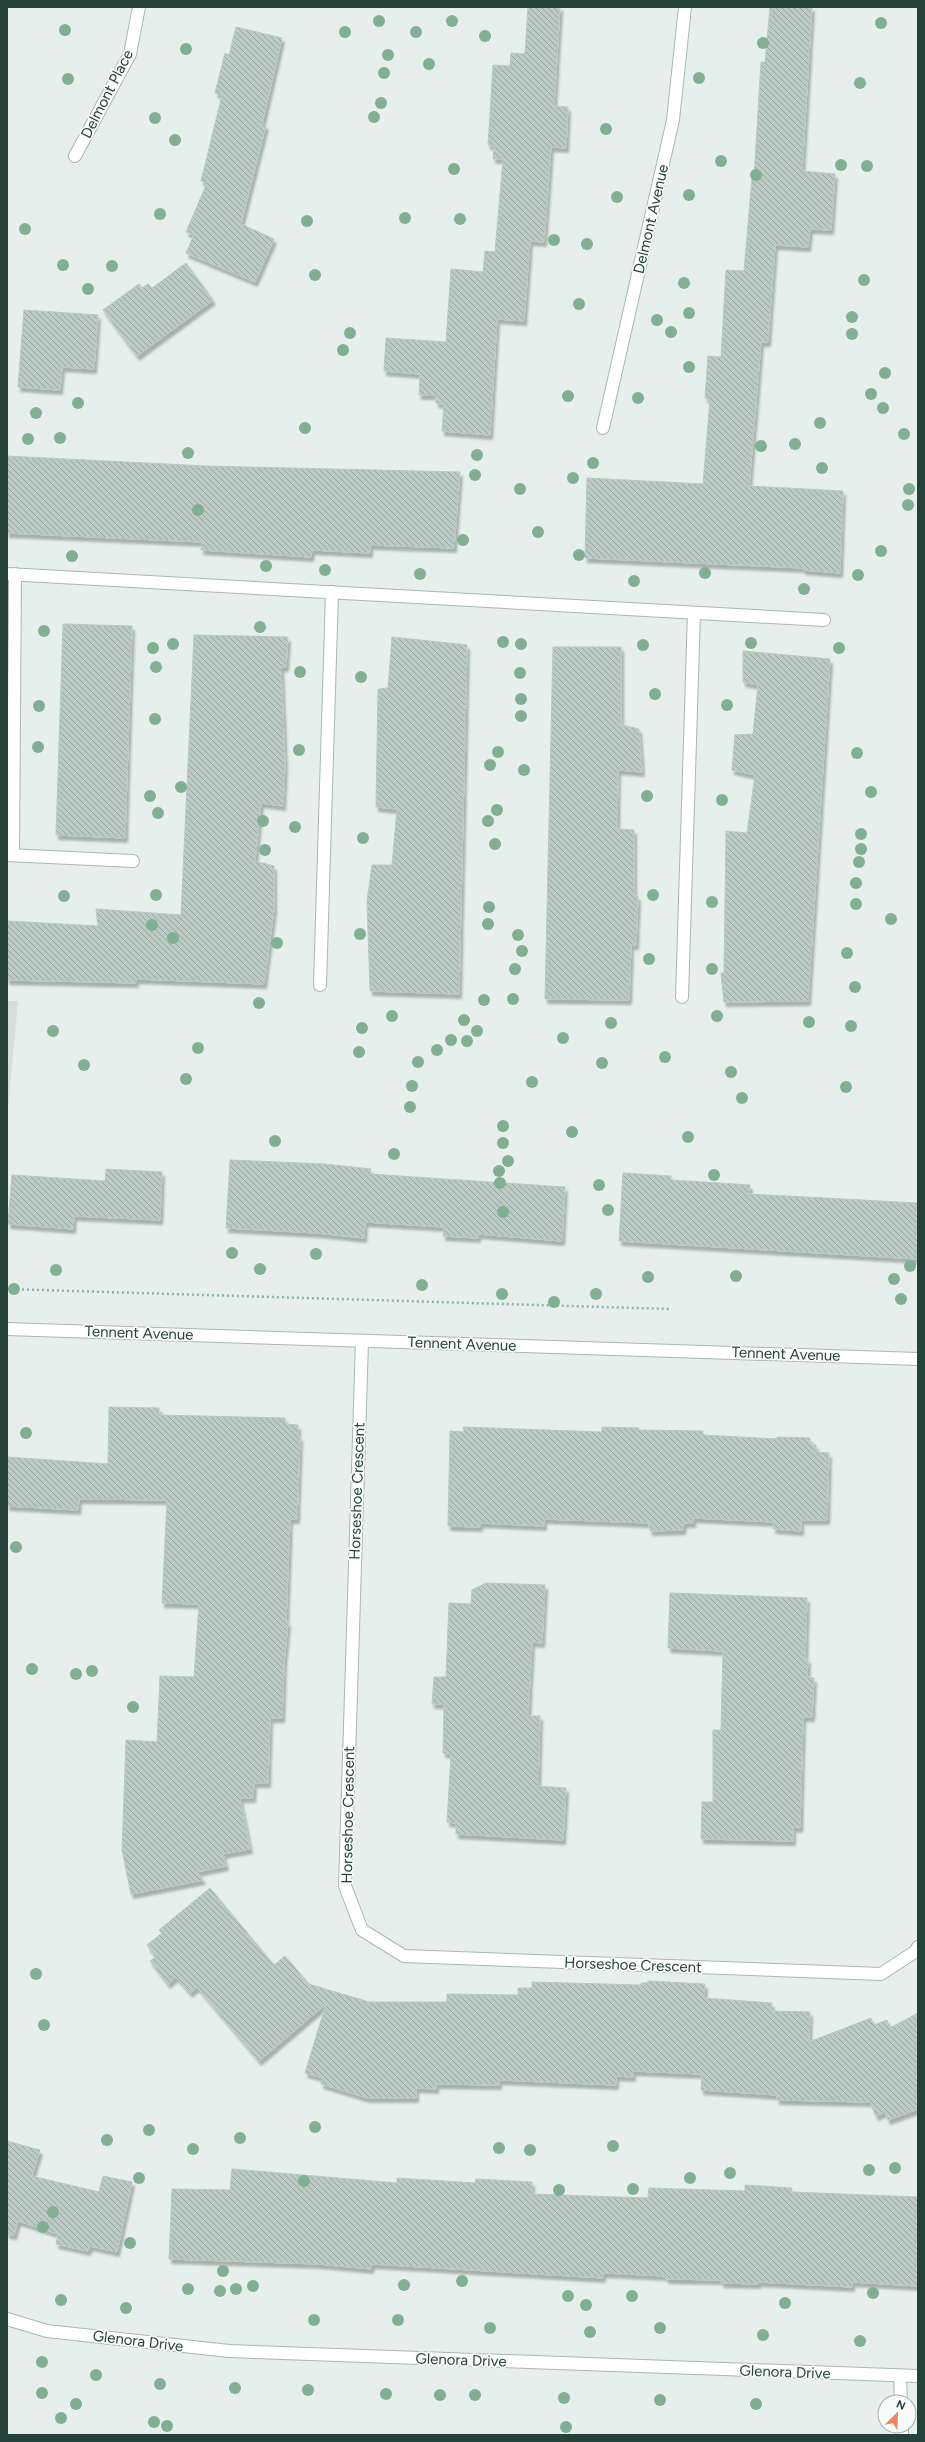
<svg xmlns="http://www.w3.org/2000/svg" width="925" height="2442" viewBox="0 0 925 2442" font-family="Figtree,sans-serif">
<style>
.built{fill:#d4dfda}
.building{fill:url(#building-back-hatch);stroke:#b8c9c2;filter:url(#shadow)}
.lines{fill:none;stroke-linecap:round;stroke-linejoin:round}
.minor-casing{stroke:#a8b8b2;stroke-width:14}
.path{stroke:#86b3a5;stroke-width:2.5;stroke-dasharray:2 3;stroke-linecap:butt}
.minor{stroke:#fff;stroke-width:12}
.tree{fill:#80af93}
.labels{text-anchor:middle;dominant-baseline:central;stroke-width:3.5;stroke-linejoin:round;paint-order:stroke}
.street-label{font-size:15px;fill:#24423a;stroke:#f7fbf9}
</style>
<defs>
<pattern id="building-back-hatch" width="6" height="6" patternUnits="userSpaceOnUse"><rect width="6" height="6" fill="#bbcac4"/><path d="M-1 5l2 2M0 0l6 6M5-1l2 2" fill="none" stroke="#98a6a0"/></pattern>
<filter id="shadow"><feDropShadow dx="2.5" dy="4.5" stdDeviation="1" flood-color="#0004"/></filter>
</defs>
<rect width="100%" height="100%" fill="#e6efeb"/>
<polygon class="built" points="7,1001 18,1001 7,1120"/>
<g class="building">
<polygon points="528,7 560,7 554,106 568,107 566,148 551,147 544,242 530,241 524,321 497,319 490,435 442,431 444,404 436,403 436,395 419,395 420,374 384,371 386,338 446,342 451,269 483,272 485,251 495,252 503,159 493,159 494,146 488,145 493,65 510,66 511,53 525,54"/>
<polygon points="770,7 812,7 802,171 835,174 831,230 810,229 808,247 775,245 768,342 761,342 749,486 843,491 840,573 803,570 803,568 585,558 587,478 703,484 710,399 705,398 708,356 721,357 726,270 744,271 752,178 754,178 761,62 765,62"/>
<polygon points="236,27 282,38 262,124 266,125 241,224 274,239 255,282 186,253 194,235 186,232 207,183 201,181 222,95 215,93 225,53 229,55"/>
<polygon points="186,263 213,300 137,356 103,310 139,284 142,288 148,284 152,288"/>
<polygon points="24,310 98,315 94,369 62,367 60,390 18,387"/>
<polygon points="7,456 206,466 460,472 454,548 370,545 370,553 312,550 311,557 201,550 202,542 7,533"/>
<polygon points="63,624 132,626 125,838 56,835"/>
<polygon points="194,635 288,637 286,667 281,667 285,764 283,806 261,803 255,861 274,866 274,909 264,984 136,979 136,983 7,980 7,921 98,926 96,909 181,915"/>
<polygon points="392,637 467,645 459,994 370,991 367,901 372,865 392,865 397,809 376,807 378,689 388,688"/>
<polygon points="553,647 621,647 621,725 639,729 642,772 618,770 617,829 634,830 634,896 638,896 636,945 631,945 629,1000 545,999"/>
<polygon points="743,651 830,659 808,1001 724,1002 721,973 724,973 726,831 747,833 755,775 732,770 735,735 753,734 758,685 743,682"/>
<polygon points="230,1160 324,1164 371,1169 370,1174 565,1187 562,1241 478,1234 478,1238 443,1236 444,1227 365,1222 364,1238 317,1233 226,1228"/>
<polygon points="106,1169 162,1172 160,1220 74,1216 73,1229 8,1224 12,1175 105,1181"/>
<polygon points="623,1173 671,1176 671,1180 750,1185 749,1194 918,1203 918,1259 619,1241"/>
<polygon points="109,1407 159,1408 159,1415 285,1418 285,1424 298,1425 298,1437 300,1437 297,1519 290,1519 286,1622 288,1622 284,1663 282,1718 270,1718 268,1783 254,1783 253,1798 240,1798 250,1849 223,1854 226,1866 197,1872 203,1880 131,1894 122,1850 126,1740 157,1742 160,1676 194,1677 199,1604 162,1603 167,1500 79,1499 78,1510 7,1506 7,1457 108,1464"/>
<polygon points="463,1427 602,1432 602,1427 639,1428 638,1430 703,1431 703,1435 777,1439 777,1437 810,1438 810,1445 816,1445 816,1452 829,1453 827,1520 801,1520 801,1531 773,1529 774,1522 693,1518 693,1523 684,1523 683,1530 650,1531 649,1523 544,1519 544,1526 480,1523 480,1527 448,1526 450,1431 464,1432"/>
<polygon points="486,1583 545,1585 542,1643 532,1642 528,1716 540,1716 538,1786 566,1788 563,1840 456,1834 456,1823 447,1822 451,1754 443,1753 444,1704 432,1704 434,1677 446,1677 449,1603 471,1604 472,1590"/>
<polygon points="670,1593 807,1598 805,1659 808,1659 807,1677 814,1678 812,1717 803,1717 800,1828 793,1827 793,1841 701,1839 702,1802 713,1802 713,1730 721,1730 723,1651 668,1648"/>
<polygon points="210,1888 274,1965 285,1956 309,1984 369,2002 447,2002 447,1994 518,1995 518,1988 532,1988 532,1982 641,1985 641,1983 648,1983 648,1981 705,1984 704,1998 772,2003 771,2011 810,2012 809,2042 871,2018 874,2025 887,2020 890,2028 918,2013 918,2109 888,2120 885,2112 876,2116 870,2102 777,2100 777,2095 701,2090 702,2074 633,2071 633,2077 616,2076 616,2085 499,2080 499,2085 436,2084 436,2089 416,2088 416,2098 367,2098 321,2084 323,2078 305,2073 326,2004 259,2061 197,1987 190,1993 176,1977 168,1984 150,1961 156,1957 147,1945 162,1933 159,1930"/>
<polygon points="7,2141 40,2150 32,2176 99,2192 103,2176 132,2182 117,2252 90,2246 88,2251 56,2244 58,2234 18,2221 14,2235 7,2234"/>
<polygon points="232,2169 397,2183 397,2178 475,2183 476,2179 532,2182 532,2194 648,2198 649,2188 745,2191 745,2185 792,2188 791,2192 918,2197 918,2286 852,2282 852,2287 758,2282 758,2284 721,2283 721,2280 666,2279 666,2276 603,2273 603,2278 372,2264 371,2269 318,2264 169,2259 172,2189 230,2190"/>
</g>
<g class="lines">
<defs>
<g id="minor">
<polyline points="75,156 130,54 139,7"/>
<polyline points="603,428 673,120 685,7"/>
<polyline points="7,574 824,620"/>
<polyline points="7,855 133,861"/>
<polyline points="13,855 15,574"/>
<polyline points="320,985 332,592"/>
<polyline points="682,997 694,613"/>
<polyline points="7,1329 918,1359"/>
<polyline points="362,1341 345,1886 362,1930 404,1956 881,1974 916,1951 918,1947"/>
<polyline points="7,2319 47,2331 229,2351 918,2376"/>
<polyline points="900,2377 901,2402"/>
<polyline points="902,2426 902,2435"/>
</g>
</defs>
<use href="#minor" class="minor-casing"/>
<polyline class="path" points="7,1289 670,1309"/>
<use href="#minor" class="minor"/>
</g>
<g class="tree">
<circle cx="379" cy="21" r="6"/>
<circle cx="452" cy="21" r="6"/>
<circle cx="881" cy="23" r="6"/>
<circle cx="65" cy="30" r="6"/>
<circle cx="345" cy="32" r="6"/>
<circle cx="416" cy="32" r="6"/>
<circle cx="485" cy="36" r="6"/>
<circle cx="763" cy="43" r="6"/>
<circle cx="186" cy="49" r="6"/>
<circle cx="388" cy="55" r="6"/>
<circle cx="429" cy="64" r="6"/>
<circle cx="384" cy="73" r="6"/>
<circle cx="699" cy="78" r="6"/>
<circle cx="68" cy="79" r="6"/>
<circle cx="860" cy="83" r="6"/>
<circle cx="381" cy="103" r="6"/>
<circle cx="374" cy="117" r="6"/>
<circle cx="155" cy="118" r="6"/>
<circle cx="606" cy="129" r="6"/>
<circle cx="175" cy="140" r="6"/>
<circle cx="721" cy="161" r="6"/>
<circle cx="841" cy="165" r="6"/>
<circle cx="867" cy="166" r="6"/>
<circle cx="454" cy="169" r="6"/>
<circle cx="756" cy="175" r="6"/>
<circle cx="689" cy="195" r="6"/>
<circle cx="617" cy="197" r="6"/>
<circle cx="160" cy="214" r="6"/>
<circle cx="405" cy="218" r="6"/>
<circle cx="460" cy="219" r="6"/>
<circle cx="307" cy="221" r="6"/>
<circle cx="25" cy="229" r="6"/>
<circle cx="554" cy="240" r="6"/>
<circle cx="587" cy="244" r="6"/>
<circle cx="63" cy="265" r="6"/>
<circle cx="112" cy="266" r="6"/>
<circle cx="315" cy="275" r="6"/>
<circle cx="864" cy="280" r="6"/>
<circle cx="684" cy="283" r="6"/>
<circle cx="88" cy="289" r="6"/>
<circle cx="579" cy="304" r="6"/>
<circle cx="689" cy="313" r="6"/>
<circle cx="852" cy="317" r="6"/>
<circle cx="657" cy="320" r="6"/>
<circle cx="671" cy="332" r="6"/>
<circle cx="350" cy="333" r="6"/>
<circle cx="852" cy="334" r="6"/>
<circle cx="343" cy="350" r="6"/>
<circle cx="689" cy="367" r="6"/>
<circle cx="885" cy="373" r="6"/>
<circle cx="871" cy="394" r="6"/>
<circle cx="568" cy="396" r="6"/>
<circle cx="638" cy="398" r="6"/>
<circle cx="78" cy="403" r="6"/>
<circle cx="883" cy="408" r="6"/>
<circle cx="36" cy="413" r="6"/>
<circle cx="820" cy="423" r="6"/>
<circle cx="305" cy="428" r="6"/>
<circle cx="904" cy="434" r="6"/>
<circle cx="60" cy="438" r="6"/>
<circle cx="28" cy="439" r="6"/>
<circle cx="795" cy="444" r="6"/>
<circle cx="761" cy="446" r="6"/>
<circle cx="188" cy="453" r="6"/>
<circle cx="477" cy="455" r="6"/>
<circle cx="593" cy="463" r="6"/>
<circle cx="822" cy="468" r="6"/>
<circle cx="475" cy="475" r="6"/>
<circle cx="573" cy="478" r="6"/>
<circle cx="520" cy="489" r="6"/>
<circle cx="909" cy="489" r="6"/>
<circle cx="908" cy="505" r="6"/>
<circle cx="198" cy="510" r="6"/>
<circle cx="538" cy="532" r="6"/>
<circle cx="463" cy="540" r="6"/>
<circle cx="881" cy="551" r="6"/>
<circle cx="579" cy="555" r="6"/>
<circle cx="72" cy="556" r="6"/>
<circle cx="266" cy="566" r="6"/>
<circle cx="325" cy="570" r="6"/>
<circle cx="705" cy="573" r="6"/>
<circle cx="420" cy="574" r="6"/>
<circle cx="858" cy="575" r="6"/>
<circle cx="634" cy="581" r="6"/>
<circle cx="804" cy="589" r="6"/>
<circle cx="260" cy="627" r="6"/>
<circle cx="44" cy="631" r="6"/>
<circle cx="503" cy="642" r="6"/>
<circle cx="751" cy="643" r="6"/>
<circle cx="173" cy="644" r="6"/>
<circle cx="521" cy="644" r="6"/>
<circle cx="643" cy="645" r="6"/>
<circle cx="153" cy="648" r="6"/>
<circle cx="839" cy="648" r="6"/>
<circle cx="156" cy="667" r="6"/>
<circle cx="300" cy="672" r="6"/>
<circle cx="520" cy="673" r="6"/>
<circle cx="361" cy="677" r="6"/>
<circle cx="655" cy="694" r="6"/>
<circle cx="521" cy="699" r="6"/>
<circle cx="727" cy="705" r="6"/>
<circle cx="39" cy="706" r="6"/>
<circle cx="521" cy="716" r="6"/>
<circle cx="155" cy="719" r="6"/>
<circle cx="38" cy="747" r="6"/>
<circle cx="299" cy="750" r="6"/>
<circle cx="498" cy="752" r="6"/>
<circle cx="857" cy="753" r="6"/>
<circle cx="490" cy="765" r="6"/>
<circle cx="524" cy="770" r="6"/>
<circle cx="181" cy="787" r="6"/>
<circle cx="871" cy="792" r="6"/>
<circle cx="150" cy="796" r="6"/>
<circle cx="647" cy="796" r="6"/>
<circle cx="722" cy="800" r="6"/>
<circle cx="497" cy="810" r="6"/>
<circle cx="158" cy="813" r="6"/>
<circle cx="263" cy="821" r="6"/>
<circle cx="488" cy="821" r="6"/>
<circle cx="295" cy="827" r="6"/>
<circle cx="861" cy="834" r="6"/>
<circle cx="363" cy="838" r="6"/>
<circle cx="495" cy="844" r="6"/>
<circle cx="861" cy="849" r="6"/>
<circle cx="265" cy="850" r="6"/>
<circle cx="859" cy="862" r="6"/>
<circle cx="856" cy="883" r="6"/>
<circle cx="156" cy="895" r="6"/>
<circle cx="653" cy="895" r="6"/>
<circle cx="64" cy="896" r="6"/>
<circle cx="712" cy="902" r="6"/>
<circle cx="856" cy="904" r="6"/>
<circle cx="489" cy="907" r="6"/>
<circle cx="891" cy="919" r="6"/>
<circle cx="488" cy="924" r="6"/>
<circle cx="152" cy="925" r="6"/>
<circle cx="360" cy="934" r="6"/>
<circle cx="518" cy="935" r="6"/>
<circle cx="173" cy="938" r="6"/>
<circle cx="277" cy="943" r="6"/>
<circle cx="522" cy="951" r="6"/>
<circle cx="847" cy="953" r="6"/>
<circle cx="649" cy="959" r="6"/>
<circle cx="515" cy="969" r="6"/>
<circle cx="712" cy="969" r="6"/>
<circle cx="855" cy="987" r="6"/>
<circle cx="513" cy="999" r="6"/>
<circle cx="484" cy="1000" r="6"/>
<circle cx="259" cy="1003" r="6"/>
<circle cx="392" cy="1016" r="6"/>
<circle cx="717" cy="1016" r="6"/>
<circle cx="464" cy="1020" r="6"/>
<circle cx="809" cy="1022" r="6"/>
<circle cx="611" cy="1023" r="6"/>
<circle cx="851" cy="1026" r="6"/>
<circle cx="362" cy="1028" r="6"/>
<circle cx="53" cy="1031" r="6"/>
<circle cx="477" cy="1031" r="6"/>
<circle cx="563" cy="1038" r="6"/>
<circle cx="451" cy="1040" r="6"/>
<circle cx="467" cy="1041" r="6"/>
<circle cx="198" cy="1048" r="6"/>
<circle cx="437" cy="1050" r="6"/>
<circle cx="359" cy="1052" r="6"/>
<circle cx="665" cy="1057" r="6"/>
<circle cx="418" cy="1062" r="6"/>
<circle cx="602" cy="1063" r="6"/>
<circle cx="84" cy="1065" r="6"/>
<circle cx="731" cy="1072" r="6"/>
<circle cx="186" cy="1079" r="6"/>
<circle cx="532" cy="1082" r="6"/>
<circle cx="412" cy="1086" r="6"/>
<circle cx="846" cy="1087" r="6"/>
<circle cx="742" cy="1098" r="6"/>
<circle cx="410" cy="1107" r="6"/>
<circle cx="503" cy="1126" r="6"/>
<circle cx="572" cy="1132" r="6"/>
<circle cx="688" cy="1137" r="6"/>
<circle cx="275" cy="1141" r="6"/>
<circle cx="503" cy="1143" r="6"/>
<circle cx="394" cy="1154" r="6"/>
<circle cx="508" cy="1161" r="6"/>
<circle cx="499" cy="1171" r="6"/>
<circle cx="714" cy="1175" r="6"/>
<circle cx="500" cy="1183" r="6"/>
<circle cx="599" cy="1185" r="6"/>
<circle cx="608" cy="1210" r="6"/>
<circle cx="503" cy="1212" r="6"/>
<circle cx="232" cy="1253" r="6"/>
<circle cx="316" cy="1254" r="6"/>
<circle cx="910" cy="1266" r="6"/>
<circle cx="260" cy="1269" r="6"/>
<circle cx="56" cy="1270" r="6"/>
<circle cx="736" cy="1276" r="6"/>
<circle cx="648" cy="1277" r="6"/>
<circle cx="894" cy="1279" r="6"/>
<circle cx="422" cy="1285" r="6"/>
<circle cx="14" cy="1289" r="6"/>
<circle cx="502" cy="1294" r="6"/>
<circle cx="596" cy="1294" r="6"/>
<circle cx="901" cy="1299" r="6"/>
<circle cx="554" cy="1302" r="6"/>
<circle cx="26" cy="1433" r="6"/>
<circle cx="16" cy="1547" r="6"/>
<circle cx="32" cy="1669" r="6"/>
<circle cx="92" cy="1671" r="6"/>
<circle cx="76" cy="1674" r="6"/>
<circle cx="133" cy="1707" r="6"/>
<circle cx="36" cy="1974" r="6"/>
<circle cx="44" cy="2025" r="6"/>
<circle cx="315" cy="2127" r="6"/>
<circle cx="149" cy="2130" r="6"/>
<circle cx="240" cy="2138" r="6"/>
<circle cx="107" cy="2140" r="6"/>
<circle cx="613" cy="2146" r="6"/>
<circle cx="499" cy="2148" r="6"/>
<circle cx="193" cy="2149" r="6"/>
<circle cx="530" cy="2150" r="6"/>
<circle cx="895" cy="2168" r="6"/>
<circle cx="869" cy="2170" r="6"/>
<circle cx="730" cy="2173" r="6"/>
<circle cx="139" cy="2178" r="6"/>
<circle cx="690" cy="2178" r="6"/>
<circle cx="304" cy="2181" r="6"/>
<circle cx="633" cy="2189" r="6"/>
<circle cx="559" cy="2190" r="6"/>
<circle cx="53" cy="2212" r="6"/>
<circle cx="43" cy="2227" r="6"/>
<circle cx="130" cy="2243" r="6"/>
<circle cx="223" cy="2271" r="6"/>
<circle cx="462" cy="2281" r="6"/>
<circle cx="404" cy="2285" r="6"/>
<circle cx="253" cy="2286" r="6"/>
<circle cx="188" cy="2289" r="6"/>
<circle cx="236" cy="2289" r="6"/>
<circle cx="220" cy="2291" r="6"/>
<circle cx="873" cy="2293" r="6"/>
<circle cx="568" cy="2296" r="6"/>
<circle cx="632" cy="2296" r="6"/>
<circle cx="61" cy="2300" r="6"/>
<circle cx="785" cy="2303" r="6"/>
<circle cx="586" cy="2305" r="6"/>
<circle cx="126" cy="2308" r="6"/>
<circle cx="314" cy="2320" r="6"/>
<circle cx="398" cy="2320" r="6"/>
<circle cx="490" cy="2328" r="6"/>
<circle cx="660" cy="2328" r="6"/>
<circle cx="590" cy="2332" r="6"/>
<circle cx="763" cy="2335" r="6"/>
<circle cx="860" cy="2341" r="6"/>
<circle cx="42" cy="2362" r="6"/>
<circle cx="96" cy="2375" r="6"/>
<circle cx="160" cy="2384" r="6"/>
<circle cx="235" cy="2388" r="6"/>
<circle cx="308" cy="2390" r="6"/>
<circle cx="42" cy="2393" r="6"/>
<circle cx="386" cy="2394" r="6"/>
<circle cx="440" cy="2395" r="6"/>
<circle cx="475" cy="2395" r="6"/>
<circle cx="564" cy="2398" r="6"/>
<circle cx="660" cy="2400" r="6"/>
<circle cx="76" cy="2404" r="6"/>
<circle cx="756" cy="2404" r="6"/>
<circle cx="61" cy="2418" r="6"/>
<circle cx="154" cy="2422" r="6"/>
<circle cx="167" cy="2426" r="6"/>
<circle cx="566" cy="2427" r="6"/>
</g>
<g class="labels">
<g class="street-label">
<text transform="translate(107 94) rotate(-63)">Delmont Place</text>
<text transform="translate(651 219) rotate(-77)">Delmont Avenue</text>
<text transform="translate(139 1333) rotate(2)">Tennent Avenue</text>
<text transform="translate(462 1344) rotate(2)">Tennent Avenue</text>
<text transform="translate(786 1354) rotate(2)">Tennent Avenue</text>
<text transform="translate(357 1491) rotate(-88)">Horseshoe Crescent</text>
<text transform="translate(348 1815) rotate(-89)">Horseshoe Crescent</text>
<text transform="translate(633 1965) rotate(2)">Horseshoe Crescent</text>
<text transform="translate(138 2341) rotate(7)">Glenora Drive</text>
<text transform="translate(461 2360) rotate(2)">Glenora Drive</text>
<text transform="translate(785 2372) rotate(2)">Glenora Drive</text>
</g>
</g>
<rect width="925" height="2442" fill="none" stroke="#24423a" stroke-width="16"/>
<g transform="translate(897 2414) rotate(24)"><circle r="19" fill="#f7fbf9" stroke="#a3b1ad"/>
<path d="M0-3L7 15L0 10L-7 15Z" fill="#f4845f"/>
<text y="-6" font-size="11" font-weight="bold" text-anchor="middle" fill="#24423a">N</text>
</g>
</svg>
